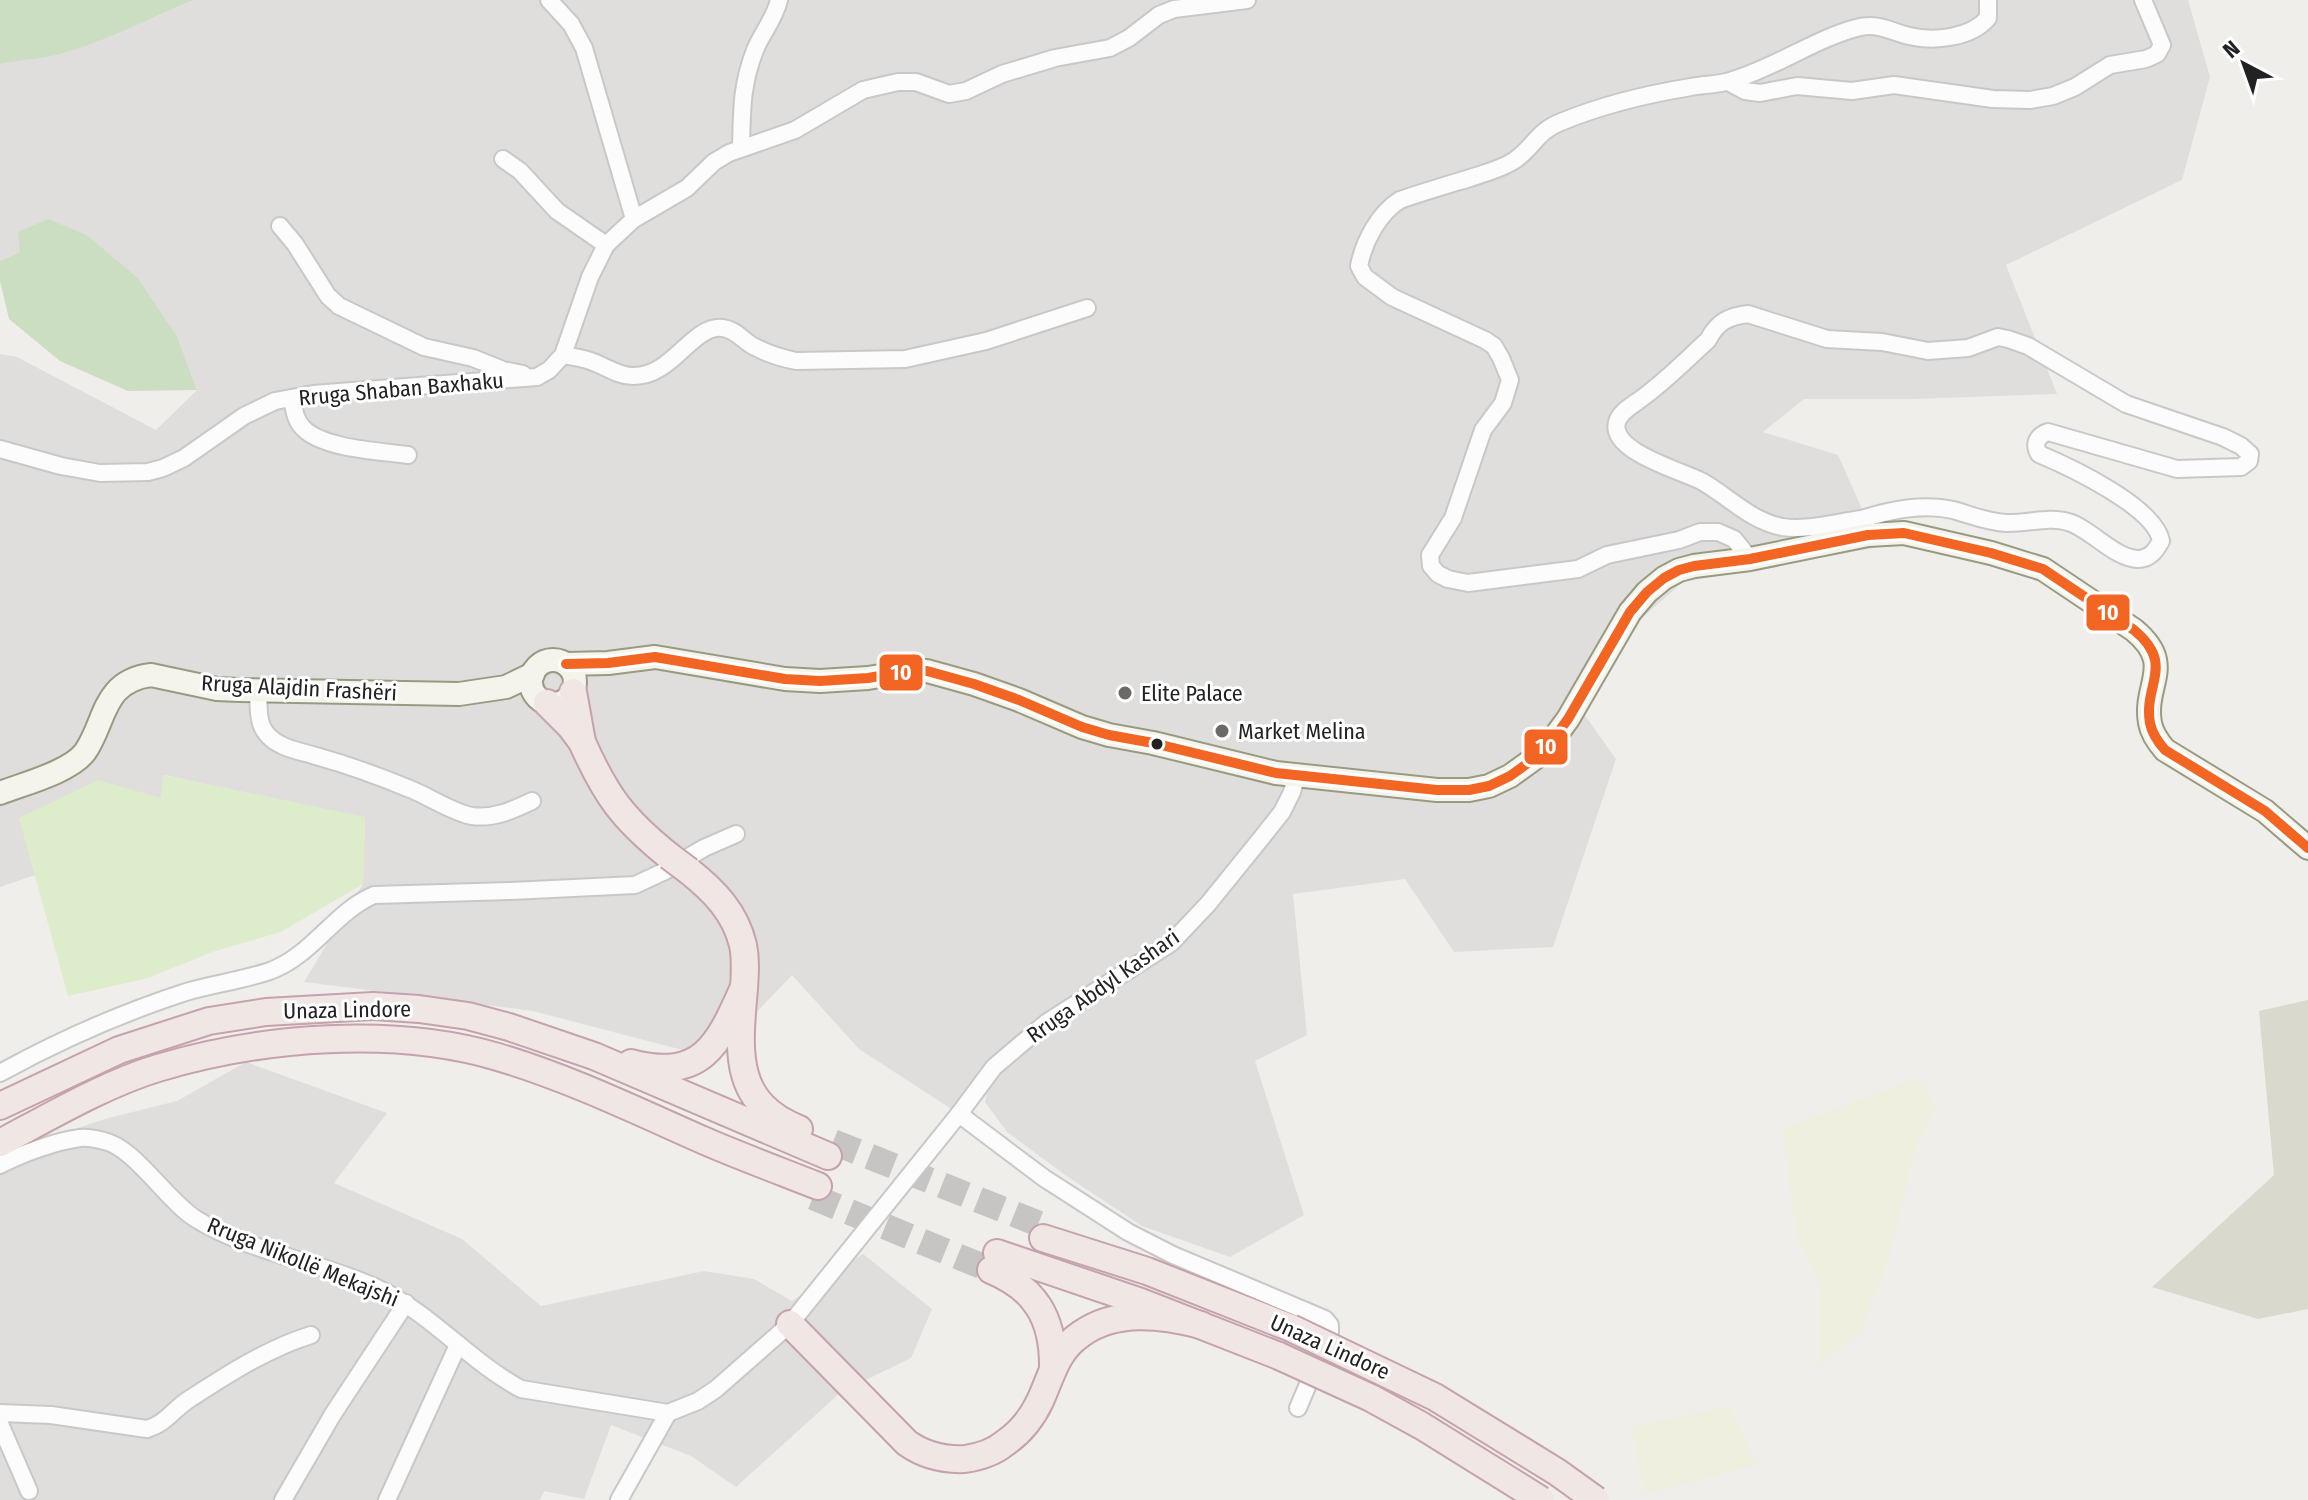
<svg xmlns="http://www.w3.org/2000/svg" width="2308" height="1500" viewBox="0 0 2308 1500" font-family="'Fira Sans Condensed',sans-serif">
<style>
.residential{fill:#dfdedc}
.construction{fill:#d9d9cd}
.farmland{fill:#efefdf}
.grass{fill:#ddeccb}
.forest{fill:#cbdec1}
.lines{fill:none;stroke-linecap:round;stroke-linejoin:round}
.trunk-tunnel{stroke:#c7c5c3;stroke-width:26;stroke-dasharray:26 13;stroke-linecap:butt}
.minor-casing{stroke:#c9c8c7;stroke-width:20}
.secondary-casing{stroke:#999a82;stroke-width:26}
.trunk-casing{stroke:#c5a2ac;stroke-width:30}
.minor{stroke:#fdfcfc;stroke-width:16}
.secondary{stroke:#f4f4ed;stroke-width:22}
.trunk{stroke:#f0e6e4;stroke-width:26}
.trunk-bridge-casing{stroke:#c5a2ac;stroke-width:30;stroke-linecap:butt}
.trunk-bridge{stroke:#f0e6e4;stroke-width:26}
.bus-1-casing{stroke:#fff;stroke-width:16}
.bus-1{stroke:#f26522;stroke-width:10}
.poi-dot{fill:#6a6968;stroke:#fff;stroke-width:3}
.bus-dot{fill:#222;stroke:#fff;stroke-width:3}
.labels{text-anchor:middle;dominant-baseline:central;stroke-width:6;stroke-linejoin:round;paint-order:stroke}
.street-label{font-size:22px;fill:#222;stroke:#fff}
.poi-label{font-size:22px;fill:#222;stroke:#fff;text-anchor:start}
.line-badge{stroke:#fff;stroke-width:3}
.badge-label{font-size:22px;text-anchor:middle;font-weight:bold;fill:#fff}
</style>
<rect width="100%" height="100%" fill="#f0eeeb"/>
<g class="residential">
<polygon points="194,0 2188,0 2210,77 2182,180 2006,265 2057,394 1914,399 1804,399 1763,432 1838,455 1879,547 1683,582 1642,618 1584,714 1616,759 1553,947 1454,952 1405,879 1293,894 1307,1035 1255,1061 1304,1215 1230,1257 1142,1226 1068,1177 1007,1132 985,1102 993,1070 959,1114 859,1049 792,975 713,1058 533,1011 304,982 363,884 365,818 164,775 161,798 20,818 35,875 0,887 0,354 17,357 156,430 197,390 177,336 138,278 87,235 20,252 0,261 0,64 23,58 64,53 111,36"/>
<polygon points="246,1062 387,1113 334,1183 462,1239 541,1306 704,1271 754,1279 792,1301 863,1254 932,1309 911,1358 841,1392 736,1487 691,1456 611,1425 584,1499 544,1491 540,1500 0,1500 0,1154 105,1119 177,1101"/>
</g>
<polygon class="construction" points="2308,1000 2308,1309 2258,1319 2152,1287 2274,1175 2259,1011"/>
<g class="farmland">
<polygon points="1918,1078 1936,1105 1914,1155 1889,1259 1862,1330 1819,1365 1818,1283 1796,1233 1782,1129"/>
<polygon points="1731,1406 1756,1465 1644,1494 1631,1427"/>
</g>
<polygon class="grass" points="163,775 365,817 363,884 281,932 212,952 148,978 68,996 19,818 98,780 161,798"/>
<g class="forest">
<path d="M0,0H194C152,17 111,39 67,52C46,59 22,59 0,64Z"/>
<polygon points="48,219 87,235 138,278 177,336 197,390 128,391 60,361 9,319 0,281 0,261 20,252 18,232"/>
</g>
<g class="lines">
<g class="trunk-tunnel">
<polyline points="833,1142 1047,1227"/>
<polyline points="813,1197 991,1270"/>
</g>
<defs>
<g id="minor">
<polyline points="549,0 571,24 584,48 634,219"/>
<polyline points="1728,82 1745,91 1760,93 1797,86 1852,91 1894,85 1993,99 2030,100 2053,96 2075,87 2110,65 2146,59 2157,54 2162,45 2143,0"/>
<path d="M741,148C742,111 741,86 755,50C762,33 775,18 779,0"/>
<polyline points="503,159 520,171 557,211 606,245"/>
<polyline points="280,226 295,244 328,296 339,306 424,347 473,358 503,370 523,374"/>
<path d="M563,355C573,357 584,358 593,362C607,367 618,376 633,376C673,377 692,324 723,328C737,330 744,342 755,347C768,354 781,358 796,361L905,359L986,341L1087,308"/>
<path d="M292,398C294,409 295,420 303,428C323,449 380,451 408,455"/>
<polyline points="0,449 61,466 100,473 148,472 163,468 184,458 244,416 275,401 313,394 537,377 549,370 563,355 590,277 606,245 634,219 687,188 714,162 729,153 795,130 863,90 898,82 916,82 949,94 966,91 1002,74 1055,58 1110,48 1129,38 1159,15 1174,9 1247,0"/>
<path d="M1862,519C1891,510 1923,503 1953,510C1971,515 1987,522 2006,523C2026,524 2049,516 2068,522C2090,528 2115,559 2138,559C2150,559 2156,550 2161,541C2155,507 2070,467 2039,454C2033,444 2037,436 2048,432L2177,469L2241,467L2249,461L2250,454L2241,446L2223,437L2126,404L2028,346L2008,339L1998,337L1968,348L1928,351L1882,342L1827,339L1748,314C1729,316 1717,322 1708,340C1685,361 1664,383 1638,401C1630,407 1620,412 1617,422C1609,452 1683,471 1703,482C1729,497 1751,521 1782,527C1807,531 1837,522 1862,519L1868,535"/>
<path d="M1750,559L1734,539L1718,532H1700L1679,540L1607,555L1578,569L1468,583L1448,579L1438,574L1431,566L1430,555L1453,518L1483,430L1503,403L1510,380L1501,358L1494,346L1485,340L1392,297L1365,277L1359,266C1364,241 1379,213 1400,200C1423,192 1447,185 1470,178C1485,173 1502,169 1515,160C1534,147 1537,131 1561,122C1602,105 1648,94 1691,87C1705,84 1720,85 1733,80C1776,67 1813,40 1856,28C1877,22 1889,31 1909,36C1934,42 1971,38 1988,18V0"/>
<path d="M258,691C259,705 257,722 266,733C277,748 300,751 316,756C348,765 379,776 410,789C428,796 454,813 472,816C494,819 513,810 532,801"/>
<path d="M0,1073C60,1040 121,1013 186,992C214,984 243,980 270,971C313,955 334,912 374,895L511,891L635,885L663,872L704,848L736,834"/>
<polyline points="959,1114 1044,1178 1128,1232 1173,1255 1325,1319 1330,1325 1330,1332 1298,1408"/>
<path d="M0,1165C21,1154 56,1141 80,1138C87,1137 97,1139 104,1141C134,1147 167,1201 196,1219C251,1253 319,1261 377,1288C431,1313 469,1361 521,1389L668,1413L698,1401L716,1389L790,1324L959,1114L994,1067L1046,1023L1171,943L1208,904L1263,836L1282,812L1292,792L1296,777"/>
<path d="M0,1413L51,1415L147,1429C165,1424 173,1410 188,1400C227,1375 266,1349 311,1335"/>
<polyline points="0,1424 29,1491"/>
<polyline points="283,1500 333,1414 406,1303"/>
<polyline points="387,1500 458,1345"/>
<polyline points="619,1500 668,1413"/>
</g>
<g id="secondary">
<circle cx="553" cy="682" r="22"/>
<path d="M566,664L608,663L655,657L785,679L820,681L868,678L910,671H927L974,684L1019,700L1082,727L1109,735L1153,743L1276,773L1437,790H1469L1489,786L1510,776L1535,758L1554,738L1568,719L1630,612L1647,592L1664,578L1679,570L1694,566L1750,559L1868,535L1904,533L1991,553L2043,569L2134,630C2176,665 2143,684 2150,723C2152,734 2158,742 2165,750L2265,811L2308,848"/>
<path d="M0,793C23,784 70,772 85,752C106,722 102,681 151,675L217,689L239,690L459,694L506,687L533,674"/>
</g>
<g id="trunk">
<polyline points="547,703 570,726 582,742 573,692"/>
<path d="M582,742C606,796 623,819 669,856"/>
<path d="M689,871C714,891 735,912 743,945C746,959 745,973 744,988C739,1049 731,1102 799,1129"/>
<path d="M631,1063C703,1082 719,1043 744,987"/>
<polyline points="0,1106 119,1050 209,1021 266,1012 373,1006 419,1009 468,1016 509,1027 594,1056 828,1156"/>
<path d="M0,1143C49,1117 105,1084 158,1068C261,1037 394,1026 498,1057C569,1078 637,1111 705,1141C742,1157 780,1171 818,1186"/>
<polyline points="1043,1238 1147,1271 1291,1328"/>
<polyline points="997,1253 1141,1302 1279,1356"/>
<path d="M991,1270C1035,1288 1053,1318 1053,1365"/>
<path d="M790,1324L907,1443C924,1455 945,1460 965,1459C979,1457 994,1452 1005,1443C1021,1432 1032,1418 1040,1401C1052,1375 1056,1351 1081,1334C1116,1309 1161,1315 1201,1325"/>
</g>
</defs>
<use href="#minor" class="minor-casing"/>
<use href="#secondary" class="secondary-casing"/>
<use href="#trunk" class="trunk-casing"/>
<use href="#minor" class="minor"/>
<use href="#secondary" class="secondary"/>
<use href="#trunk" class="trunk"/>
<defs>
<g id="trunk-bridge">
<polyline points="669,856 689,871"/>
<polyline points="1291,1328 1435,1397 1557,1472 1596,1500"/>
<polyline points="1279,1356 1371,1398 1422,1426 1541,1500"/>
</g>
</defs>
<use href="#trunk-bridge" class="trunk-bridge-casing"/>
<use href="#trunk-bridge" class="trunk-bridge"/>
<defs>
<path id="bus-1" d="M566,664L608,663L655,657L785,679L820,681L868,678L910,671H927L974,684L1019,700L1082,727L1109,735L1153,743L1276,773L1437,790H1469L1489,786L1510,776L1535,758L1554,738L1568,719L1630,612L1647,592L1664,578L1679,570L1694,566L1750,559L1868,535L1904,533L1991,553L2043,569L2134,630C2176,665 2143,684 2150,723C2152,734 2158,742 2165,750L2265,811L2308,848"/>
</defs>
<use href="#bus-1" class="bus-1-casing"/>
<use href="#bus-1" class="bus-1"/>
</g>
<g class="poi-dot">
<circle cx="1125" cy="693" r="8"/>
<circle cx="1222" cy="731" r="8"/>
</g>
<circle class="bus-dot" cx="1157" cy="744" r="7"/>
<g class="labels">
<g class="street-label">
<text transform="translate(401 389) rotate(-5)">Rruga Shaban Baxhaku</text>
<text transform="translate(299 688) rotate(3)">Rruga Alajdin Frashëri</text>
<text transform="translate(1103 986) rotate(-35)">Rruga Abdyl Kashari</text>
<text transform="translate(347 1010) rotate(-1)">Unaza Lindore</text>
<text transform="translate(303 1262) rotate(22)">Rruga Nikollë Mekajshi</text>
<text transform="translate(1330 1347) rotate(24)">Unaza Lindore</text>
</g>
<g class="poi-label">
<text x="1141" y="693">Elite Palace</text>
<text x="1238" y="731">Market Melina</text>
</g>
</g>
<g class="line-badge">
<rect x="2085" y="593" width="46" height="39" rx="8" fill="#f26522"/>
<rect x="878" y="653" width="46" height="39" rx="8" fill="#f26522"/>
<rect x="1523" y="728" width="46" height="38" rx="8" fill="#f26522"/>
</g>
<g class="badge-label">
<text x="2108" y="620">10</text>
<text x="901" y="680">10</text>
<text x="1546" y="754">10</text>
</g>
<g transform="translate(2244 64) rotate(319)" stroke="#ffffff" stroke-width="6" paint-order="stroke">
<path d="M0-6L14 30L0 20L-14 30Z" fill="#222222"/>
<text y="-12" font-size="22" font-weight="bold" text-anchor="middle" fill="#222222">N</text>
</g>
</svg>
